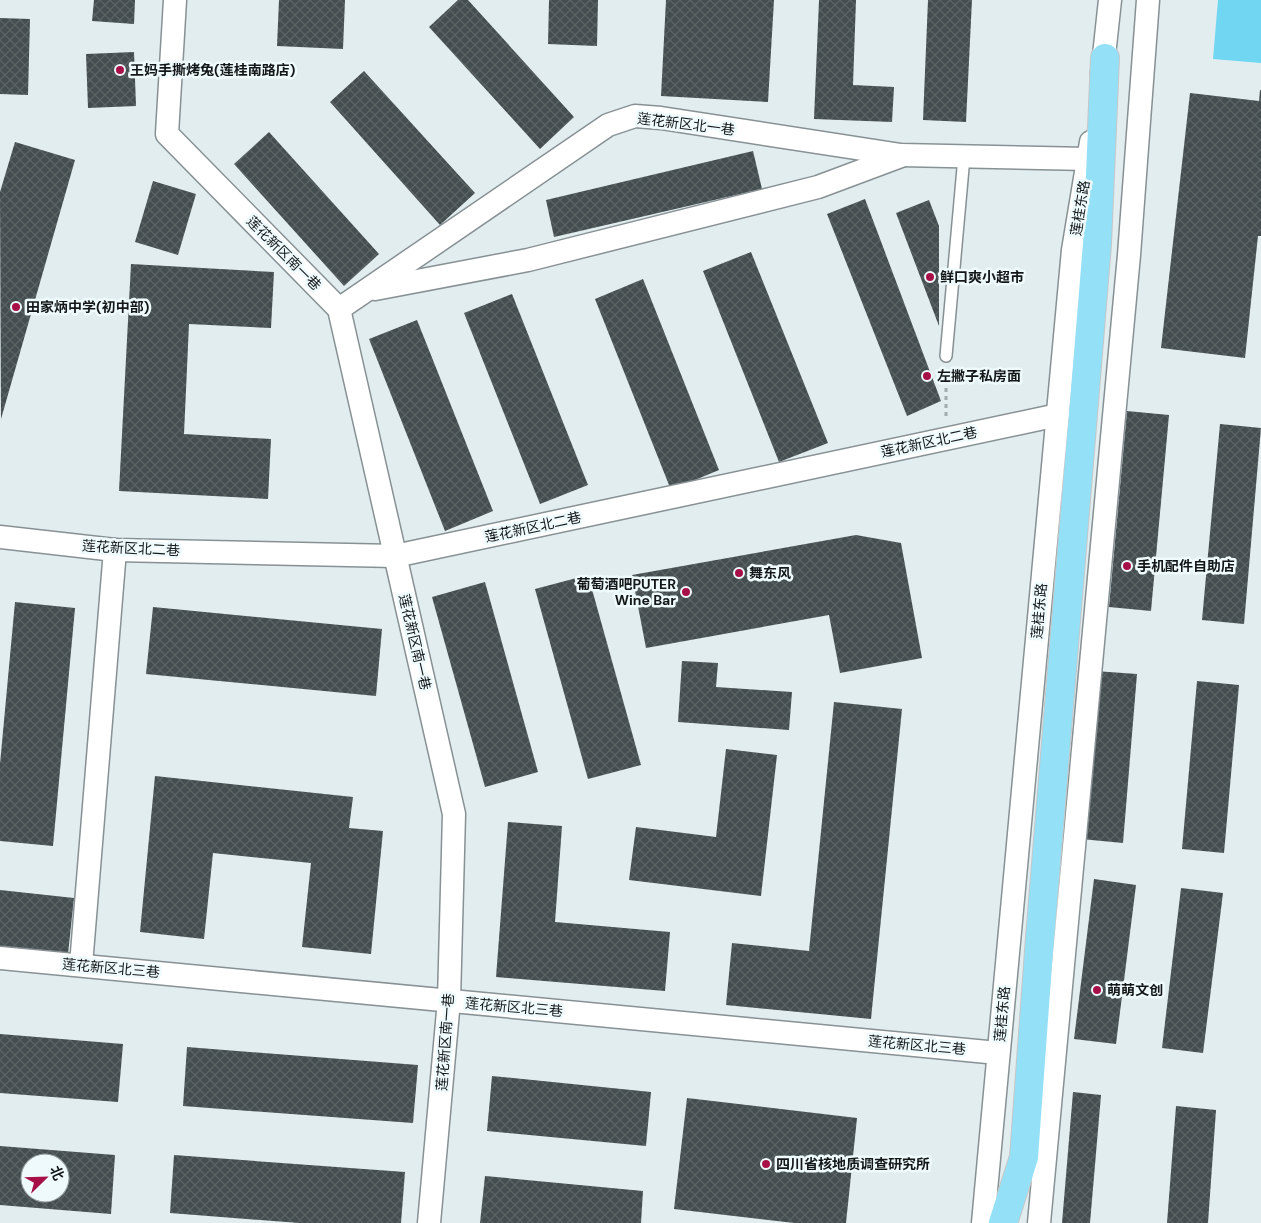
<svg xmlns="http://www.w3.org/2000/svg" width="1261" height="1223" viewBox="0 0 1261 1223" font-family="'DM Sans','Noto Sans SC',sans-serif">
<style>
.green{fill:#70d6f2}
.building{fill:url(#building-cross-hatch);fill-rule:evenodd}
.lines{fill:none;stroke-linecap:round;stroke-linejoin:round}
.service-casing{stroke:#879194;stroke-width:14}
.minor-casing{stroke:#879194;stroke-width:25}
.trunk-casing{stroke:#c6c7c8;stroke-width:30}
.path{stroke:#a2abad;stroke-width:3;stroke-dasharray:4 4;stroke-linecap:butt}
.service{stroke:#fff;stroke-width:11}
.minor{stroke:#fff;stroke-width:22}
.trunk{stroke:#94e0f6;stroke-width:28}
.poi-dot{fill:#a61047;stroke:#effafd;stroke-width:2}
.labels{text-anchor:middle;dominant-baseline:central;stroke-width:5;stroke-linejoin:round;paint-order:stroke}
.poi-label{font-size:14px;font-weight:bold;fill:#131718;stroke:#effafd;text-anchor:start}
.street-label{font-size:14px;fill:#131718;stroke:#effafd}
</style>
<defs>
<pattern id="building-cross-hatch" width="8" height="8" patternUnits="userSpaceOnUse" patternTransform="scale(1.25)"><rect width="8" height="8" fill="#444d4f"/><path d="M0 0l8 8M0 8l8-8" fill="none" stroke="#5b6364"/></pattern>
</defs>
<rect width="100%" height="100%" fill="#e2edf0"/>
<polygon class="green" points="1218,0 1261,0 1261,63 1213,59"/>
<g class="building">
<polygon points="94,0 135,0 134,24 92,21"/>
<polygon points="279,0 345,0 343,49 277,46"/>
<polygon points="458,0 468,0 574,117 540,149 429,27"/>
<polygon points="549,0 598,0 597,46 548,44"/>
<polygon points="666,0 774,0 768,102 661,96"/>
<polygon points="819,0 856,0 853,85 894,87 892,122 814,119"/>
<polygon points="928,0 972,0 966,122 923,120"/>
<polygon points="0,18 30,19 28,95 0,94"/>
<polygon points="134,52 136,106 88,108 86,54"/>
<polygon points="364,71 475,193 440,225 330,102"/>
<polygon points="1260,90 1261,90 1261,236 1258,236 1245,358 1161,348 1190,93 1259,101"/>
<polygon points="269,132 379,254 344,286 234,164"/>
<polygon points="15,142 75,160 1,419 0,192"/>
<polygon points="753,151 762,189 554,237 546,200"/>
<polygon points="153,181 196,194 178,255 135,242"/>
<polygon points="865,199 941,401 907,416 827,214"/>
<polygon points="929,200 939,226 939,326 896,213"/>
<polygon points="751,252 828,443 779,462 703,271"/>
<polygon points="131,264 274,272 271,328 189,324 184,434 271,439 268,499 119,491"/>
<polygon points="643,279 719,470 671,490 595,299"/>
<polygon points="512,294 588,485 540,504 464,313"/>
<polygon points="417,320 493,511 445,531 369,339"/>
<polygon points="1127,411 1169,415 1151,611 1109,607"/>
<polygon points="1220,424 1261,428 1244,624 1202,620"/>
<polygon points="856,535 901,543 922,658 840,673 829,615 646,648 632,575"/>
<polygon points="588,575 641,765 588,779 535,589"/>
<polygon points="485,582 538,772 485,787 432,597"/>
<polygon points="15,602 75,608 53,846 0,841 0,764"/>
<polygon points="153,607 382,629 376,696 146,674"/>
<polygon points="682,661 718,663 716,687 792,692 789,730 678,722"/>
<polygon points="1095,671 1137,674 1123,843 1081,839"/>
<polygon points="1197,681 1239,685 1224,853 1182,849"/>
<polygon points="834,702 902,709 871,1019 726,1005 732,943 809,951"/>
<polygon points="726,749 777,755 761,896 629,880 636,827 716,837"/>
<polygon points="155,776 353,797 349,828 383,831 371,954 302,947 311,863 213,853 204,939 140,932"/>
<polygon points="508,822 562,826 555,922 670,932 665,991 496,977"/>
<polygon points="1094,879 1136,885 1116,1044 1074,1039"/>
<polygon points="1181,888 1223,893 1203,1053 1162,1048"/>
<polygon points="0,890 74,898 68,954 0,946"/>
<polygon points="0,1034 123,1044 118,1102 0,1093"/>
<polygon points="187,1047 418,1065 413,1123 183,1106"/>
<polygon points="492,1076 651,1092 646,1146 487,1131"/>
<polygon points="1073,1092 1101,1095 1090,1223 1062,1223"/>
<polygon points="687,1098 857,1118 846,1223 794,1223 674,1209"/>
<polygon points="1176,1106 1216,1110 1208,1223 1167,1223"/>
<path d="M0,1146L115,1155L111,1214L0,1205ZM30,1163H60V1193H30Z"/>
<polygon points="174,1155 405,1172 401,1223 299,1223 170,1213"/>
<polygon points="485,1176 643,1191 641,1223 480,1223"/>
</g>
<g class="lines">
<defs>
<polyline id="service" points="946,356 964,157"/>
<g id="minor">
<polyline points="175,0 167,134 339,309 454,814 449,1000 429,1223"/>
<polyline points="1102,74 1110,0"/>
<polyline points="375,289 528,260 818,187 901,156"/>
<polyline points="339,309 608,125 635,116 661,118 901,155 1088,159"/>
<polyline points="0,537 115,550 395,556 1058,415"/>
<polyline points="0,958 998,1053"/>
<polyline points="81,965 115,550"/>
<polyline points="983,1223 1073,250 1091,142"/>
<polyline points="1039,1223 1129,255 1148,0"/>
</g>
<polyline id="trunk" points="1003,1223 1024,1157 1040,937 1097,244 1105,58"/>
</defs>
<use href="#service" class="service-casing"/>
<use href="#minor" class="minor-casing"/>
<use href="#trunk" class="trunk-casing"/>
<polyline class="path" points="946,416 946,374"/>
<use href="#service" class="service"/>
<use href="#minor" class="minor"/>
<use href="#trunk" class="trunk"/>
</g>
<g class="poi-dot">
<circle cx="120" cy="70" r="5"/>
<circle cx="930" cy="277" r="5"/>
<circle cx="16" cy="307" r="5"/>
<circle cx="927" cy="376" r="5"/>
<circle cx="1127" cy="566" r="5"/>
<circle cx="739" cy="573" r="5"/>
<circle cx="686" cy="592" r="5"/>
<circle cx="1097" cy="990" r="5"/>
<circle cx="766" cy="1164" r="5"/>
</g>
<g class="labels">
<g class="poi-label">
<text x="130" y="70">王妈手撕烤兔(莲桂南路店)</text>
<text x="940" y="277">鲜口爽小超市</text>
<text x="26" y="307">田家炳中学(初中部)</text>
<text x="937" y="376">左撇子私房面</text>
<text x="1137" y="566">手机配件自助店</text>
<text x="749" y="573">舞东风</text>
<text x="676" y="584" text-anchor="end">葡萄酒吧PUTER<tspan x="676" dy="16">Wine Bar</tspan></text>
<text x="1107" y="990">萌萌文创</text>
<text x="776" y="1164">四川省核地质调查研究所</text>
</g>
<g class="street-label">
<text transform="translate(686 124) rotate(7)">莲花新区北一巷</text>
<text transform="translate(1080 208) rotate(-81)">莲桂东路</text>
<text transform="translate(284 253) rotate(45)">莲花新区南一巷</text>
<text transform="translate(929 442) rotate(-12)">莲花新区北二巷</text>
<text transform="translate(533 527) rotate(-12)">莲花新区北二巷</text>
<text transform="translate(131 548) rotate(3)">莲花新区北二巷</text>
<text transform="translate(1039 611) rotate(-85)">莲桂东路</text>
<text transform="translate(415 642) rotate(77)">莲花新区南一巷</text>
<text transform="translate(111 968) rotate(5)">莲花新区北三巷</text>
<text transform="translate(514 1007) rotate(5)">莲花新区北三巷</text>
<text transform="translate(1002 1014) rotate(-85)">莲桂东路</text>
<text transform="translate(445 1042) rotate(-86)">莲花新区南一巷</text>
<text transform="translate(917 1045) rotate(5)">莲花新区北三巷</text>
</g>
</g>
<g transform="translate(45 1178) rotate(67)"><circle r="24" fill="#effafd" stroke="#979fa1"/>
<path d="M0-4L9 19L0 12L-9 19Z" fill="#a61047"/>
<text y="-8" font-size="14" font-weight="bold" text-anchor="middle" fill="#131718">北</text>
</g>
</svg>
